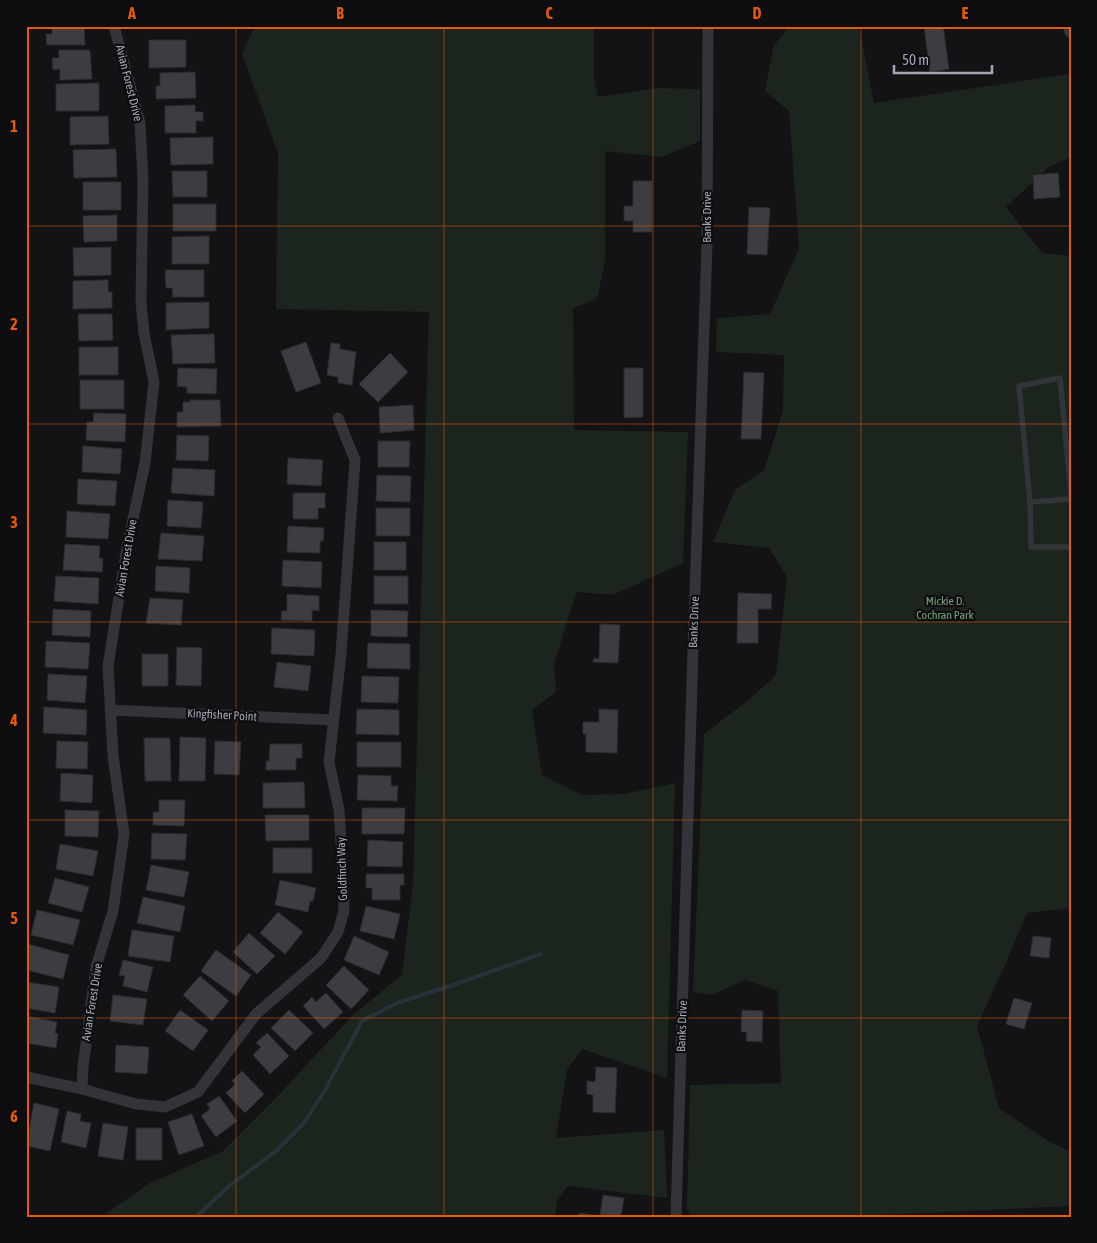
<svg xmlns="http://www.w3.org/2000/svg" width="1097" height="1243" viewBox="0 0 1097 1243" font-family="'Asap Condensed',sans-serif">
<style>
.green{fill:#1c241e}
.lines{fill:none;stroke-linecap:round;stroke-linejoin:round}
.stream{stroke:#283139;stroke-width:4}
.building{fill:#3c3d42;stroke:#2d2c30}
.service{stroke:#333439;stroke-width:5.5}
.minor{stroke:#333439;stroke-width:11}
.tertiary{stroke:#333439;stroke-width:14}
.grid{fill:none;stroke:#e8590c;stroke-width:1;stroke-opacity:0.55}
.labels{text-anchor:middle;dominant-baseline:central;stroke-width:4.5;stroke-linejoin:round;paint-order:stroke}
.street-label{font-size:12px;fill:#a3a8b6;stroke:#0e0d0f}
.park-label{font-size:12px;fill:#79a27d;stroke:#0e0d0f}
.neatline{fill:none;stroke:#e8590c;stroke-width:2}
.grid-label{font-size:16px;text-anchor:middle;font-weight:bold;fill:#e8590c}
</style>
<rect width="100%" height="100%" fill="#131214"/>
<g class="green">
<polygon points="255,26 594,26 594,79 598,97 657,88 700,89 700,141 662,157 605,151 605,262 597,299 573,308 574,430 688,432 683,563 613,595 577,592 554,663 556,692 532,710 542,775 582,795 624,794 675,783 667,1078 582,1049 567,1070 556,1138 664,1130 667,1198 568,1186 557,1201 555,1217 101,1217 150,1183 223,1151 270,1104 355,1013 402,975 413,884 429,312 276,309 278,153 242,54"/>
<polygon points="790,26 859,26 874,103 1069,74 1071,79 1071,157 1049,167 1006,207 1042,253 1071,256 1071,908 1027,913 1005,965 977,1026 999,1108 1048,1141 1071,1152 1071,1206 839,1217 691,1217 687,1210 690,1085 781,1083 778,991 745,980 712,995 693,992 704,734 751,698 776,675 787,577 769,548 713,542 735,490 764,470 783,411 784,355 716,352 717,318 770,314 799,248 789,111 765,91 774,45"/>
</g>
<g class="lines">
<polyline class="stream" points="196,1217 229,1186 276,1151 304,1123 325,1090 362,1021 397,1003 453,985 541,954"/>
</g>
<g class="building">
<polygon points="52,26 84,26 85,45 47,45 46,34 52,34"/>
<polygon points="924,26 943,26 949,69 930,72"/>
<polygon points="149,40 186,40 186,67 149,68"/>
<polygon points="59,50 90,50 92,79 60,80 60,69 53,70 52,58 59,58"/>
<polygon points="195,72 196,98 156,99 156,86 160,86 160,73"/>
<polygon points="99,83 99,111 56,111 56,84"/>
<polygon points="195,105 195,112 203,112 203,121 196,121 196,133 165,133 165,106"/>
<polygon points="108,116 109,144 70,145 70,117"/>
<polygon points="213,137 213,164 171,165 170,138"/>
<polygon points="116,149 117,177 74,178 73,150"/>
<polygon points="172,171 207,171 207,197 173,197"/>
<polygon points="1058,173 1060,197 1034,199 1033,175"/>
<polygon points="633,181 652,181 652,232 633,232 633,221 624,221 624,206 633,206"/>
<rect x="83" y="182" width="38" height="28"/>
<rect x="173" y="204" width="43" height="27"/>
<polygon points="749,207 770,208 767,255 747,254"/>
<polygon points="117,215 117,241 84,242 83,216"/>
<polygon points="209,236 209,264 172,264 172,237"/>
<polygon points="111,247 111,275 74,276 73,248"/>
<polygon points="165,270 204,270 204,297 173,297 172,288 166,288"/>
<polygon points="108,280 108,292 112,292 112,308 73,309 73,281"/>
<polygon points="209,302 209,328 166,330 166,303"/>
<polygon points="78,314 112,314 113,340 79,341"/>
<polygon points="214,334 215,363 173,364 171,335"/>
<polygon points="306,342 321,383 296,392 281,351"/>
<polygon points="331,343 340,344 340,349 356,352 352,385 338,383 338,377 327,375"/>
<rect x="79" y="347" width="39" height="28"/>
<polygon points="390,353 408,372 378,402 359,384"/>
<polygon points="178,368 217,369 216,394 187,393 187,387 177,386"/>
<polygon points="624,368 643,368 643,417 624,418"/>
<polygon points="744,372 764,373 761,439 741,439"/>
<rect x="80" y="380" width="44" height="29"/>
<polygon points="190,400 220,400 221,426 177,427 177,412 183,412 183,402 191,402"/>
<polygon points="413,405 414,430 380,433 379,407"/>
<polygon points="94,413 126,414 125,442 86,440 87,422 93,422"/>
<polygon points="177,435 209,436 208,461 176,460"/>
<polygon points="378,441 410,441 409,467 378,467"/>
<polygon points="83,446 122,449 120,474 82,472"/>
<polygon points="288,458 323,460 321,486 287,484"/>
<polygon points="173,468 215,470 214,496 171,493"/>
<polygon points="377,475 411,476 410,502 376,501"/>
<polygon points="78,479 117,481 115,506 77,504"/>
<polygon points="293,493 325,493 325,508 318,508 318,519 293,519"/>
<polygon points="168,500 203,502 201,528 167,526"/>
<rect x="376" y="508" width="34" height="28"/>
<polygon points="67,511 110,514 108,539 66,537"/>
<polygon points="288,526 324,528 323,541 320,541 320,553 287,552"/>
<polygon points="161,533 204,536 202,561 158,559"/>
<rect x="374" y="542" width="32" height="28"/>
<polygon points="65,544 100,546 99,558 103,559 102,572 63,570"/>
<polygon points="283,560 322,562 321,588 282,586"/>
<polygon points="156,566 190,568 189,593 155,591"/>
<polygon points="56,576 99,578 98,604 54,601"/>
<rect x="374" y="576" width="34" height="28"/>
<polygon points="738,593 772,594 771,609 758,609 758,643 737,643"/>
<polygon points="287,594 319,596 319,611 312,610 312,621 281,620 282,611 287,611"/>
<polygon points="150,598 183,600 181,625 146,623"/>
<polygon points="53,609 91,611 90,637 52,635"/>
<polygon points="371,610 408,611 407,637 371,636"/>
<polygon points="600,624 620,625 618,663 593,662 594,658 599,659"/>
<polygon points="272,628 315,630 314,656 271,654"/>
<polygon points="46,641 90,643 88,669 45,667"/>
<polygon points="368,643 410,644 410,669 367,668"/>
<polygon points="177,647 202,648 201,686 176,685"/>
<rect x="142" y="654" width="26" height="32"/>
<polygon points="277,662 311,666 308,691 274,687"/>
<polygon points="48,674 87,676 85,703 47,700"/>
<polygon points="362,676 399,677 398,703 361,702"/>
<polygon points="44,707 87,710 86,735 43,733"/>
<polygon points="357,709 399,710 399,735 356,734"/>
<polygon points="599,709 618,710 617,753 586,752 586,734 583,734 583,722 599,722"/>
<polygon points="180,737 206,738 205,781 179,781"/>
<polygon points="144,738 170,738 171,781 145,781"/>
<polygon points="57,741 88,742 87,769 56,768"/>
<polygon points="215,741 241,742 239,775 214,774"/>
<rect x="357" y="742" width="44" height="25"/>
<polygon points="270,744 302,744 302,758 296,758 296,770 266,770 266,761 269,761"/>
<polygon points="61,773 93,775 92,803 60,801"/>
<polygon points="358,775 391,776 391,786 398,786 397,801 357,800"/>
<polygon points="304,782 305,808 263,808 263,783"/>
<polygon points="159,800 185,800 184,826 153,825 153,812 159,812"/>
<polygon points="362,808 405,808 404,834 362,834"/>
<polygon points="65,810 99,811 98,837 65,836"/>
<polygon points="265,815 309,815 309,840 266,841"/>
<polygon points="152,833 187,834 185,860 151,859"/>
<polygon points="368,840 403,842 402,867 367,866"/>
<polygon points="60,844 98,851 93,876 56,869"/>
<rect x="273" y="848" width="39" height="25"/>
<polygon points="151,865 189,872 184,897 146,890"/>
<polygon points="366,874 404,874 404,885 400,885 400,900 372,900 372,888 366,888"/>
<polygon points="55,878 89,887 82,912 48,903"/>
<polygon points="280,880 316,888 313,901 310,901 308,912 275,905"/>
<polygon points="143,897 185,906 180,932 137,923"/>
<polygon points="366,906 400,914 394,939 360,931"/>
<polygon points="37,910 80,920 73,945 31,935"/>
<polygon points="278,912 303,932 285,954 260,933"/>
<polygon points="132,930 174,936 170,962 128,956"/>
<polygon points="249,933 275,956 257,974 233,952"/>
<polygon points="354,936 389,952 379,975 344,960"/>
<polygon points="1033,936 1051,938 1049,958 1030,956"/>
<polygon points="27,944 69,955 63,979 26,970"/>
<polygon points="216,950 251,975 236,996 201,971"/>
<polygon points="123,960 153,967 147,992 123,986 125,976 119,975"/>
<polygon points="344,966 369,990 351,1009 326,985"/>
<polygon points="200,976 229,1001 212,1021 183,995"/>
<polygon points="26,982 59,987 55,1013 26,1008"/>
<polygon points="326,993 343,1012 324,1029 303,1006 312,997 316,1002"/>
<polygon points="113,995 147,999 143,1025 110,1021"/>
<polygon points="1014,998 1032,1003 1024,1029 1006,1024"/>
<polygon points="180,1010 208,1030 193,1051 165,1031"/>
<polygon points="289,1010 313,1033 295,1051 271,1028"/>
<polygon points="742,1010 763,1011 762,1042 746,1041 747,1032 741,1032"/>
<polygon points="26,1016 57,1022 55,1033 58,1034 56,1048 26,1043"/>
<polygon points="267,1033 289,1056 270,1074 253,1055 261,1047 256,1043"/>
<polygon points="116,1045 149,1047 147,1074 115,1072"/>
<polygon points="596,1067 617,1068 615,1113 593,1112 593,1095 587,1094 587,1081 595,1082"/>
<polygon points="242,1071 264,1094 245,1113 226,1093 235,1084 232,1081"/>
<polygon points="219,1096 237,1121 216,1137 201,1116 210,1109 207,1104"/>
<polygon points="34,1103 59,1109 50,1151 26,1146"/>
<polygon points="67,1111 81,1114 80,1121 91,1123 86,1148 61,1142"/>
<polygon points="192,1114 204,1146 179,1155 168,1122"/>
<polygon points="103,1123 128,1127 123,1160 98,1156"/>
<rect x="136" y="1128" width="26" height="32"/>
<polygon points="603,1195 624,1198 621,1217 579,1217 579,1213 600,1216"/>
</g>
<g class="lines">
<g class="service">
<polyline points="1071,494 1060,378 1019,386 1030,502 1071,499"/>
<polyline points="1030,502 1031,547 1071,547"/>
</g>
<g class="minor">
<polyline points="110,710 333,720"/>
<polyline points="26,1077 82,1089 136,1104 165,1107 198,1092 256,1014 321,958 338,932 344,911 343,874 339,810 329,762 341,654 355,460 338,418"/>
<polyline points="82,1089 83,1067 96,967 113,911 124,834 113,756 108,666 127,547 145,463 154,382 144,333 141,302 143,179 140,123 114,26"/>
<polyline points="676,1217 693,649 707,244 708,26"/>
</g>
<polyline class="tertiary" points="1070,26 1071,31"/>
</g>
<path class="grid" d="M236,26V1217M444,26V1217M653,26V1217M861,26V1217M26,226H1071M26,424H1071M26,622H1071M26,820H1071M26,1018H1071"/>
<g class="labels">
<g class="street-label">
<text transform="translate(129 83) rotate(76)">Avian Forest Drive</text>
<text transform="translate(707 217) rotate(-90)">Banks Drive</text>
<text transform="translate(126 558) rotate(-80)">Avian Forest Drive</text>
<text transform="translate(694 622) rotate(-88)">Banks Drive</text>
<text transform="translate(222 715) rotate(3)">Kingfisher Point</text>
<text transform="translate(342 869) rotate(-92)">Goldfinch Way</text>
<text transform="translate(92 1002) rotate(-81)">Avian Forest Drive</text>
<text transform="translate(682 1026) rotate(-88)">Banks Drive</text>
</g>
<g class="park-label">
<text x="945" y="601">Mickie D.<tspan x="945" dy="14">Cochran Park</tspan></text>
</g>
</g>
<rect width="1097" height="1243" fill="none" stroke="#0e0d0f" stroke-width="55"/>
<path d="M894 65v8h98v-8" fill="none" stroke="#a3a8b6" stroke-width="2.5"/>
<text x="902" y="65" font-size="15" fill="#a3a8b6" stroke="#0e0d0f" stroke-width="4" paint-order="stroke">50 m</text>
<rect x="28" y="28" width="1042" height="1188" class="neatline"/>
<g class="grid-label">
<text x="132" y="19">A</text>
<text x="340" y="19">B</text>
<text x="549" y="19">C</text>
<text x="757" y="19">D</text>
<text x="965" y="19">E</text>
<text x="14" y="132">1</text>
<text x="14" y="330">2</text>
<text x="14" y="528">3</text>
<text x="14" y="726">4</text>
<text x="14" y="924">5</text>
<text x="14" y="1122">6</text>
</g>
</svg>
